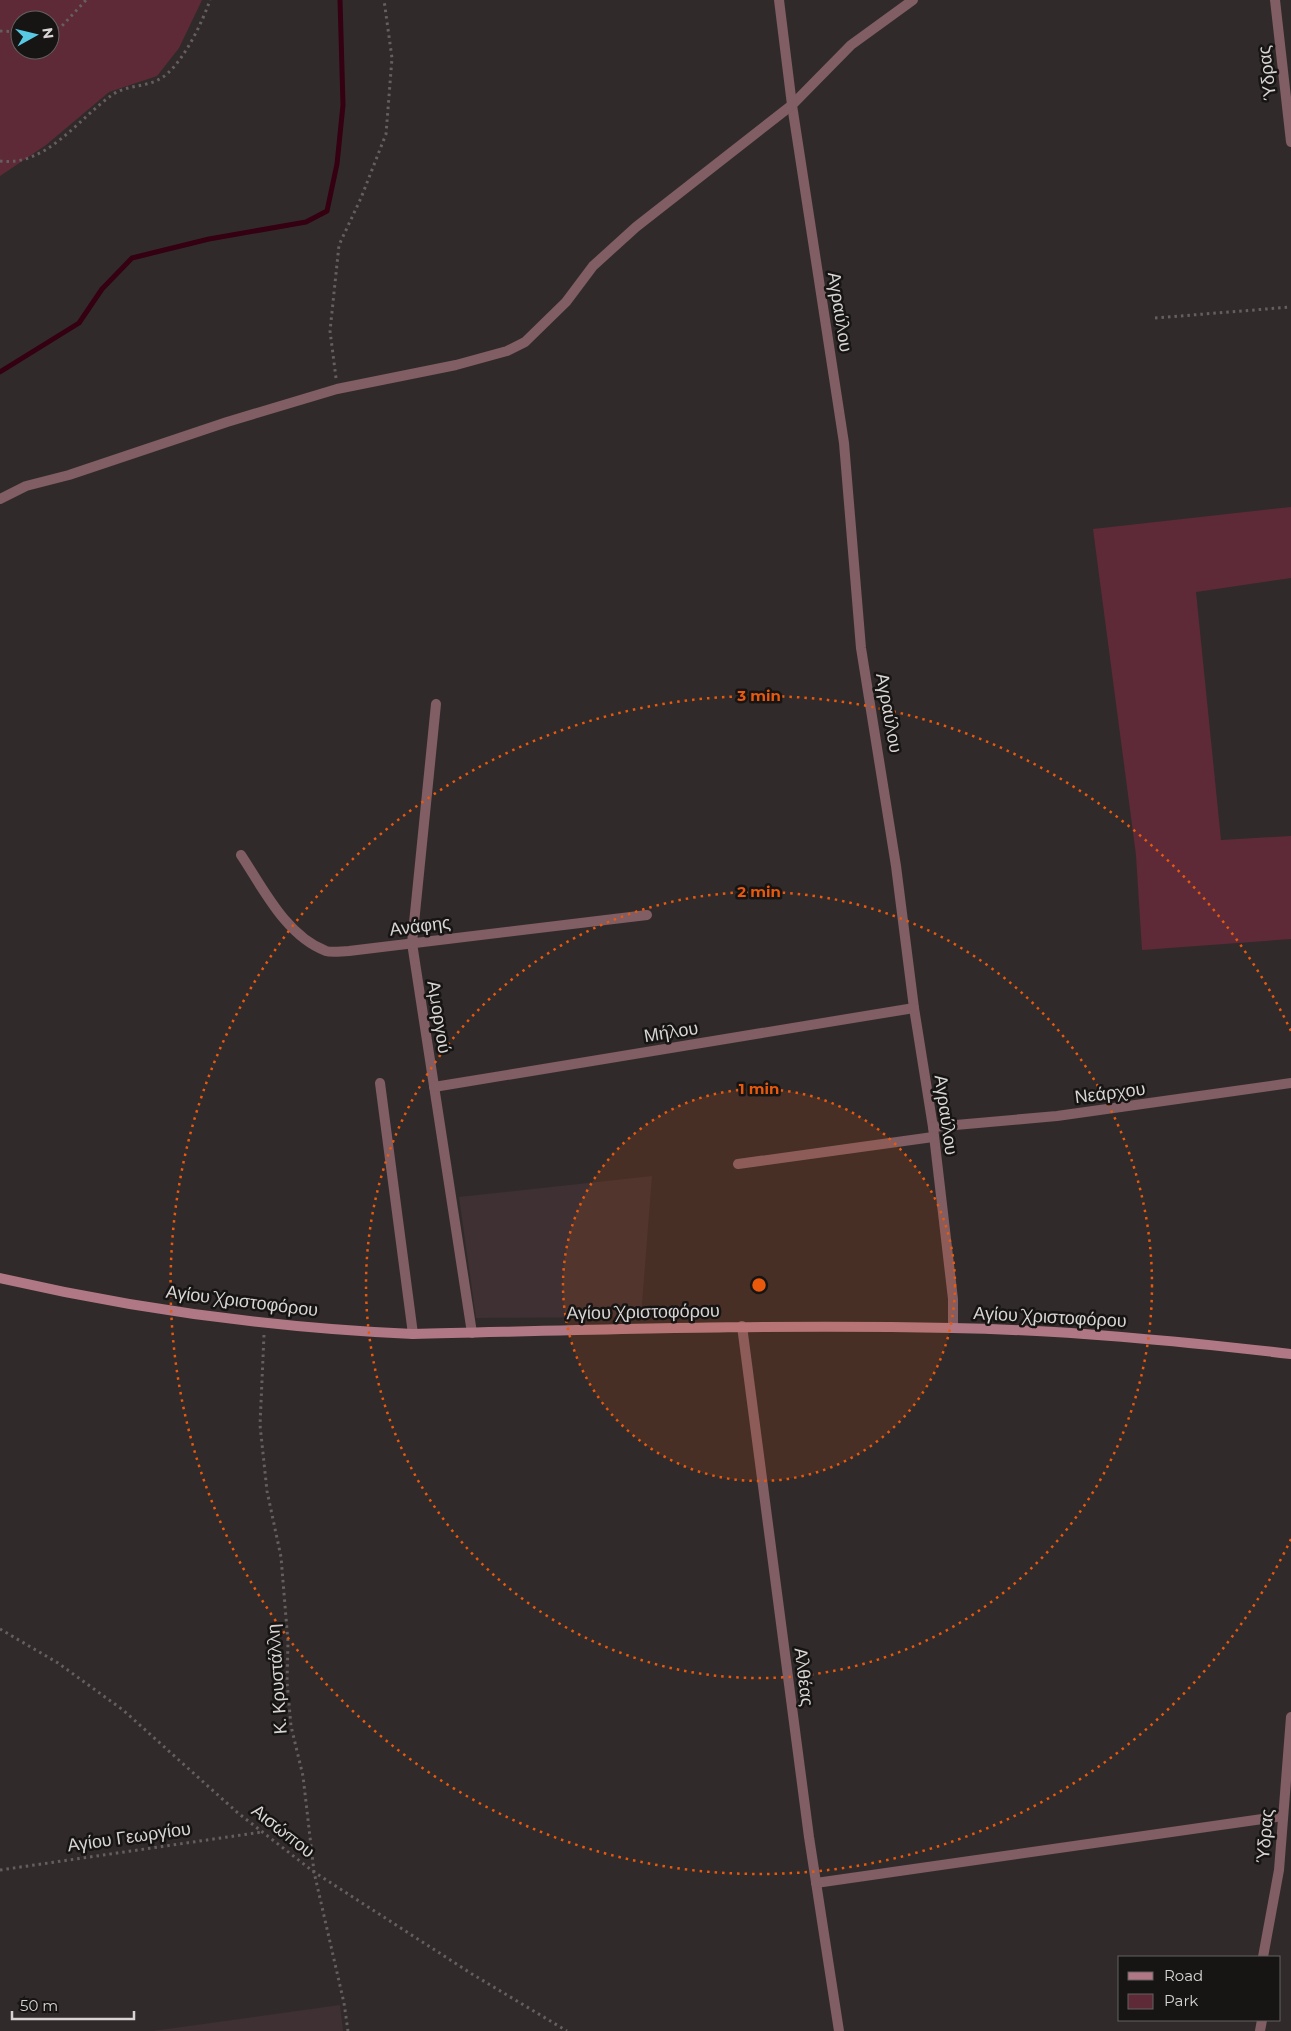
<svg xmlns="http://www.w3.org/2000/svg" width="1291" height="2031" viewBox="0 0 1291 2031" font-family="Montserrat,sans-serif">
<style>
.built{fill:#3e3033}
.green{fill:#5e2a37;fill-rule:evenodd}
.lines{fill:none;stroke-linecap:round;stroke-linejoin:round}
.stream{stroke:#340012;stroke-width:5}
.path{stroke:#655f60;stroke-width:3;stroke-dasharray:2.5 4;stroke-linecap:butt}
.street{stroke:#815d64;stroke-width:10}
.secondary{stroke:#b07884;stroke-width:10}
.ring{fill:none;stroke:#e8590c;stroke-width:2.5;stroke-dasharray:2.5 5}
.labels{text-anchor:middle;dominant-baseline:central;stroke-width:5;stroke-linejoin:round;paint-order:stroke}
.street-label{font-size:18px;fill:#d8d4d4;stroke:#171414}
.centre{fill:#e8590c;stroke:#171414;stroke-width:2.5}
.ring-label{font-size:15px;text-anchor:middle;font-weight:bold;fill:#e8590c;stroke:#171414;stroke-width:5;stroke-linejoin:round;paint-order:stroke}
</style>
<rect width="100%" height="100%" fill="#312a2b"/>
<g class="built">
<polygon points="652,1176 641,1317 476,1318 459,1197"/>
<polygon points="340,2005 343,2031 153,2031"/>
</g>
<g class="green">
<path d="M0,0H202L179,48L157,76L109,92L46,145L0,176ZM20,20H50V50H20Z"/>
<polygon points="1291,507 1291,578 1196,592 1221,840 1291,836 1291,939 1142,950 1136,855 1093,529"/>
</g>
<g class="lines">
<polyline class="stream" points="0,372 79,323 102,289 132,258 209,239 306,222 327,211 337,164 343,105 340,0"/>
<g class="path">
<polyline points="50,30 61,27 86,0"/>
<polyline points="0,31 20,32"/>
<path d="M0,161C46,167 78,119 112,95C129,83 151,89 168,73C186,56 202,23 210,0"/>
<polyline points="1155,318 1291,307"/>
<polyline points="336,378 330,331 339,245 361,198 386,134 392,58 384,0"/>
<polyline points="264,1335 260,1425 267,1491 281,1557 288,1642 287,1682 291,1726 303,1776 314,1872 344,2003 348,2031"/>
<polyline points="0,1629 58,1663 123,1710 238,1813 314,1872 472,1974 567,2031"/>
<polyline points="0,1870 262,1832"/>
</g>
<g class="street">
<polyline points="913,0 851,45 792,105 844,443 861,648 896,866 914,1008 933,1127 953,1299 953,1328"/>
<polyline points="1275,0 1291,142"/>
<polyline points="0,499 26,486 69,475 227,422 337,389 456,365 507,351 525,342 566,302 593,266 636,227 792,105 779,0"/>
<polyline points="436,704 412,943 472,1333"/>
<path d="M241,855C263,888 286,936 326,951C332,953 342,951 349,951L647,915"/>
<polyline points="380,1083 413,1334"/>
<polyline points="434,1087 914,1008"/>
<polyline points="933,1127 1057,1116 1291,1083"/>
<polyline points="738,1164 933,1137"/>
<polyline points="742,1326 809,1837 839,2031"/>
<polyline points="816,1883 1283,1816"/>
<polyline points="1263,1957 1279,1870 1291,1717"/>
<polyline points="1260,2031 1262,2020"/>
</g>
<path class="secondary" d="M0,1278C135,1309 275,1328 413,1334C593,1330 772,1324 952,1328C1065,1330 1178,1341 1291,1354"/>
</g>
<circle cx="759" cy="1285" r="196" fill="#e8590c" fill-opacity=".12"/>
<g class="ring">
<circle cx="759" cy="1285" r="196"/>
<circle cx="759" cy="1285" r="393"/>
<path d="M1291 1539A589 589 0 1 1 1291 1031"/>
</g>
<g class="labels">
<g class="street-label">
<text transform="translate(1267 73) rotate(-97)">Ύδρας</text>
<text transform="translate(840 312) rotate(81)">Αγραύλου</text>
<text transform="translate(889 713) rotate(80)">Αγραύλου</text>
<text transform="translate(420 926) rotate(-7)">Ανάφης</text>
<text transform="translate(439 1017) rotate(81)">Αμοργού</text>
<text transform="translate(671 1032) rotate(-9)">Μήλου</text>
<text transform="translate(1110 1093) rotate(-7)">Νεάρχου</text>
<text transform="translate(946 1115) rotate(82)">Αγραύλου</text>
<text transform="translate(242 1301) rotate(7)">Αγίου Χριστοφόρου</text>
<text transform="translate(643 1312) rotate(-1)">Αγίου Χριστοφόρου</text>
<text transform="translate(1050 1317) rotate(3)">Αγίου Χριστοφόρου</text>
<text transform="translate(804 1677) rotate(83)">Αλθέας</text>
<text transform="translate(277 1679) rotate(-94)">Κ. Κρυστάλλη</text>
<text transform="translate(283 1831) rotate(38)">Αισώπου</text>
<text transform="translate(1265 1836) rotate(-85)">Ύδρας</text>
<text transform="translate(129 1837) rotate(-8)">Αγίου Γεωργίου</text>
</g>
</g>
<circle cx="759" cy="1285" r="8" class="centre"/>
<g class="ring-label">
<text x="759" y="701">3 min</text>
<text x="759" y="897">2 min</text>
<text x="759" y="1094">1 min</text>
</g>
<rect x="1118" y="1956" width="162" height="65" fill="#171414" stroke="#646161"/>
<rect x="1128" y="1972" width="25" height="8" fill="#b07884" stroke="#646161"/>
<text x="1164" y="1981" font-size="15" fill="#d8d4d4">Road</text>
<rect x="1128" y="1994" width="25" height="15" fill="#5e2a37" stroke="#646161"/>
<text x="1164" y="2006" font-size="15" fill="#d8d4d4">Park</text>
<g transform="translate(35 35) rotate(82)"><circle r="24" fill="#171414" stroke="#646161"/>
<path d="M0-4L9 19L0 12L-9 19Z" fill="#58c9e3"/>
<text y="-8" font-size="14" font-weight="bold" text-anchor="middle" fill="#d8d4d4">N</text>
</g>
<path d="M12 2011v8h122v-8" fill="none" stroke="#d8d4d4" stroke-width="2.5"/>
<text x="20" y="2011" font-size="15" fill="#d8d4d4" stroke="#171414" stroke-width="4" paint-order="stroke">50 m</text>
</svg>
